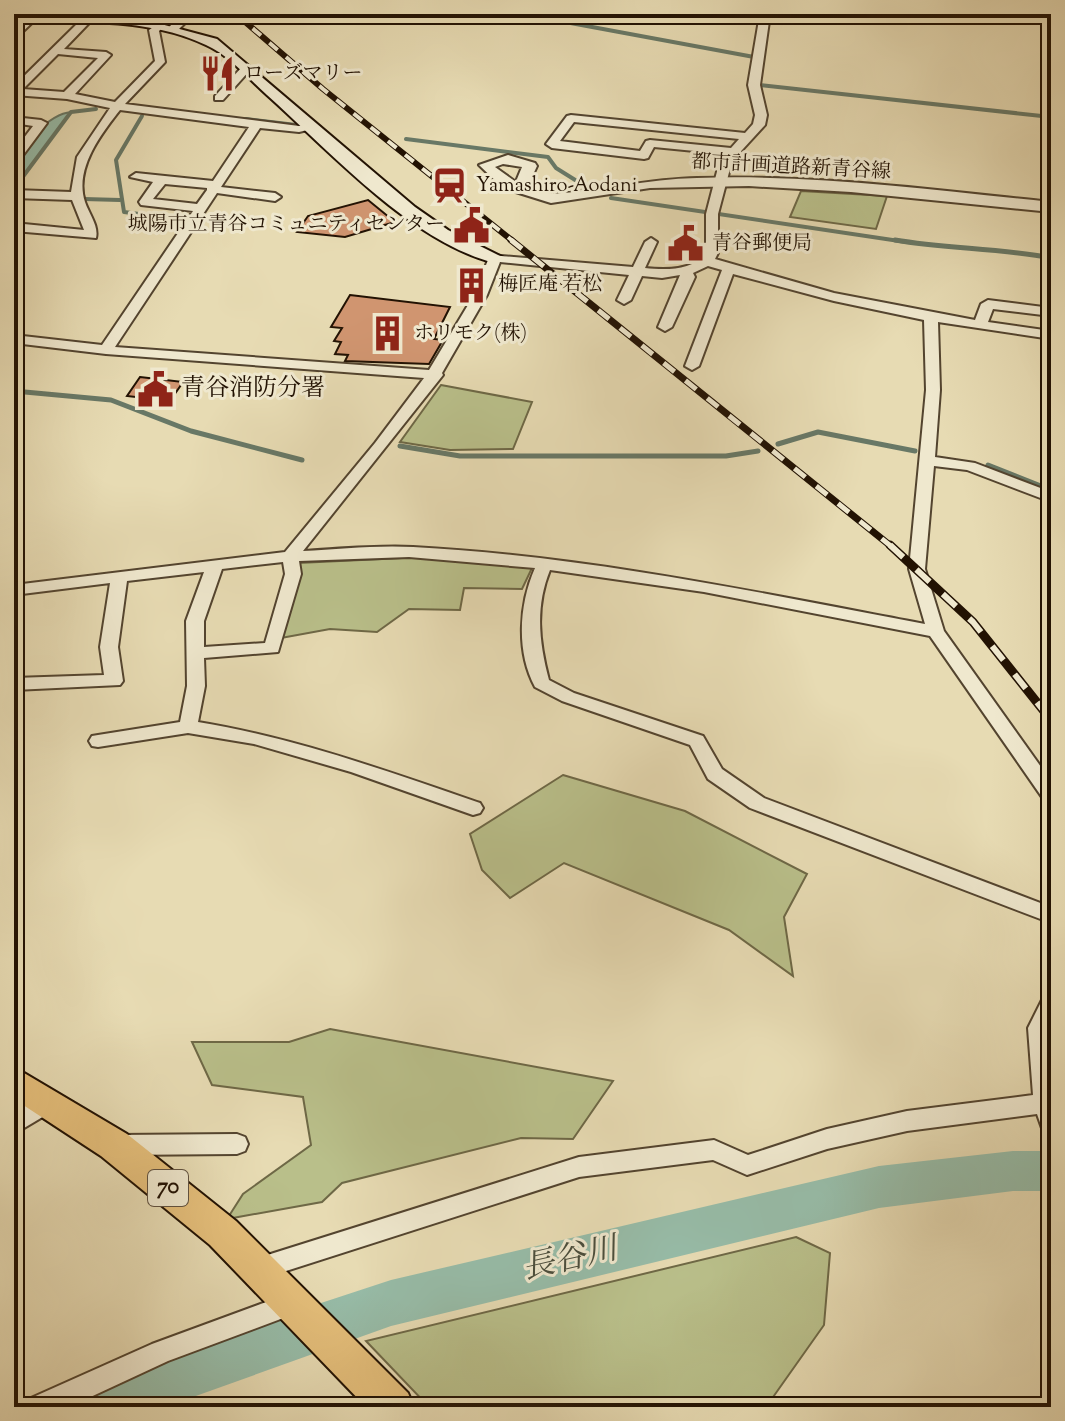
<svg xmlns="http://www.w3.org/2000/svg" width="1065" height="1421" viewBox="0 0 1065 1421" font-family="'Sorts Mill Goudy','Noto Serif JP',serif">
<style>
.green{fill:#b9bf8a;stroke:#6e6846;stroke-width:2}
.water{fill:#97bca8;stroke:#687866;stroke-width:2}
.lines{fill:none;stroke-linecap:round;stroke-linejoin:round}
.stream-far1{stroke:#687866;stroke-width:4}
.stream{stroke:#687866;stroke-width:5}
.river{fill:#97bca8;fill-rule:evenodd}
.building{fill:#d09570;stroke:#221203;stroke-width:2}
.minor-casing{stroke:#53442f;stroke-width:4}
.tertiary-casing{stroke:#53442f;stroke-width:4}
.secondary-casing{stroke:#221203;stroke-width:4}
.primary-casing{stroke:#221203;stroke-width:4}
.minor{fill:#efe8ce;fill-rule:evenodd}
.tertiary{fill:#efe8ce;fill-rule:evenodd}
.secondary{fill:#efe8ce;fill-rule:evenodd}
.primary{fill:#e4be7a;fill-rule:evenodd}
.rail-far2-casing{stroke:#221203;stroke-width:6}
.rail-far1-casing{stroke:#221203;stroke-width:7}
.rail-casing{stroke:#221203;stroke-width:9}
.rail-far2{stroke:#efe8ce;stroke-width:4;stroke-dasharray:11;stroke-linecap:butt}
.rail-far1{stroke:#efe8ce;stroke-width:5;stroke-dasharray:14;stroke-linecap:butt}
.rail{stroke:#efe8ce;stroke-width:6;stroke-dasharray:18;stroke-linecap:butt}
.labels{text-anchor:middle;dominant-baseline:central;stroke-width:6;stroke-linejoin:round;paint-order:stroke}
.far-poi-label{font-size:20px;fill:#221203;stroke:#efe8ce;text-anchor:start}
.far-street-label{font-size:20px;fill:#221203;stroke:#efe8ce}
.shield{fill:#efe8ce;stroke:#605240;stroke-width:2}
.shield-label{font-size:22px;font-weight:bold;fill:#221203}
.poi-label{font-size:24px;fill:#221203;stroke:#efe8ce;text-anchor:start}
.near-water-label{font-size:32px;font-style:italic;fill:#4b4e3d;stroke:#efe8ce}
</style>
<rect width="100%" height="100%" fill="#e7dbb3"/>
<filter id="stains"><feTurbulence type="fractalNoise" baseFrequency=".0025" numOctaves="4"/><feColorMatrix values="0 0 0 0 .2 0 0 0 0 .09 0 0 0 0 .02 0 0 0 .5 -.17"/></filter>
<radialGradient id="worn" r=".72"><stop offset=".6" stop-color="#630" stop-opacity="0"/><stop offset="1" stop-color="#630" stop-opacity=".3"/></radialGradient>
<g class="green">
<polygon points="801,191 887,196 876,229 790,217"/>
<polygon points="441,385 532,402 513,449 450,450 400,442"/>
<polygon points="425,557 532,568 522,589 464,588 460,610 409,609 377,632 330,629 281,638 298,563"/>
<polygon points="563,775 685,811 807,874 784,917 793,976 729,930 564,863 510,898 482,870 470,834"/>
<polygon points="330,1029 613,1081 573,1139 521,1138 342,1183 322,1202 227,1219 243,1194 311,1145 303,1097 212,1085 192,1042 289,1042"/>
<polygon points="796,1237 830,1253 824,1325 766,1407 429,1407 366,1341"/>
</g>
<path class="water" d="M71,112L16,186L14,187C14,181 13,173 14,167C18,146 50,114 71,112Z"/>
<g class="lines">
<g class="stream-far1">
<polyline points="522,14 754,57"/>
<polyline points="759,85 1051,117"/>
<polyline points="142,116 116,160 124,212 184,220"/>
<polyline points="246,119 296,125"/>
<polyline points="406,139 548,157 556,168 588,188"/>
<polyline points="16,186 71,112 96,109"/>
<polyline points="611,198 906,242"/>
<polyline points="84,199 120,200"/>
<polyline points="14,207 17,201"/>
</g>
<g class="stream">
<path d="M895,240C947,249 999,248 1051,258"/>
<polyline points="14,391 111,400 191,431 302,460"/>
<polyline points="778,444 818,432 915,451"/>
<polyline points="400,446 460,456 726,456 758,451"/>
<polyline points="988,465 1051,490"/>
</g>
<polygon class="river" points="1013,1151 1051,1151 1051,1191 1013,1191 879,1208 391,1326 165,1407 76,1407 84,1389 102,1382 233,1332 391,1280 879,1166"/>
</g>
<g class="building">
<polygon points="368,200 395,222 345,237 297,232 308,216"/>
<polygon points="350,295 450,307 434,339 443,340 429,364 345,361 348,355 335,354 341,342 334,341 342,328 331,327"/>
<polygon points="140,377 183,382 170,401 127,396"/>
</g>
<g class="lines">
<defs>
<g id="minor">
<polygon points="183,14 194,14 177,31 169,31 169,27"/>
<path d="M760,14H770L760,85L767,115L765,125L732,161L718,214V253L715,259L834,293L975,320L981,304L988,300L1051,308V316L993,309L988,322L1051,331V339L938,322L940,390L935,457L975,463L1051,492V502L967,470L934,466L925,569L944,631L1051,781V802L1044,800L930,636L704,592L550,570C535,607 539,642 549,680L574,693L703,736L722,769L764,798L1051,907V923L750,808L708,779L690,745L562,701L535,687C516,652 519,604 535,568L409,557L299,561L301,574L278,652L204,658L205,686L198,722C295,738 387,771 480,803L483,808L480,813L473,815L351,772L254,744L188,733L98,747L92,746L89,741L92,736L98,735L180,722L187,686L186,621L204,572L127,581L118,647L123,681L120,685L14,690V678L104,675L100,647L110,583L14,595V585L285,552L375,443L424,378L106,354L14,343V335L102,345L193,211L141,205L139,202L153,182L130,177L136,173L213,181L249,127L120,110C101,134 74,169 85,202C89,214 99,226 96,238L14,231V223L84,230L72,200L14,198V190L71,192L77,157L110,108L67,99L14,95V86L82,19L91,21L64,49L106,52L111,55L75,94L115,102L155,61L149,30L159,23L164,26L159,31L165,62L125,104L299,126L314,124L320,127L299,132L260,128L221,187L275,193L281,197L275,201L217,193L115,347L429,370L474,295L490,255L633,267L645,242L651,238L657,242L645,268C665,270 693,271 706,253V214L720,160L725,154L654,147L648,158L644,159L552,148L546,144L567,116L571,115L745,133L753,124L755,115L748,85ZM58,54L98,58L64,92L23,89ZM574,122L739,139L731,148L650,140L646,141L640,151L560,141ZM165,184L207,188V190L197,204L153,199ZM500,262L629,275L617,300L624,304L631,300L642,276L662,278L680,275L658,327L665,331L672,327L695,277L693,273L708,266L722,270L685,366L692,370L699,366L733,274L834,301L924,320L926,390L909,569L925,624C756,592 586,556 413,547C377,545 339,549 303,551L443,375L442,373L487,295ZM283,562L285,574L265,643L204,647V621L222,569Z"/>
<polygon points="29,15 38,17 14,40 14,31"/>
<polygon points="242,67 251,69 223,100 215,100 215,96"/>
<polygon points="14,117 41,120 47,123 18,162 14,163 14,151 33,126 14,123"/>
<polygon points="1051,995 1051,1134 1043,1131 1037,1114 907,1131 827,1149 747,1175 713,1160 579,1177 258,1280 249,1277 246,1269 249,1261 258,1258 579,1157 714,1140 748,1155 827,1129 907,1111 1033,1095 1028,1028 1043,998"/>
<polygon points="48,1093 56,1095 59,1102 56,1109 14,1134 14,1112"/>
<polygon points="237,1134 245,1137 248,1144 245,1151 237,1154 117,1155 109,1152 106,1145 109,1138 117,1135"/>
<polygon points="293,1292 302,1295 305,1303 302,1311 168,1361 69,1407 27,1407 31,1398 152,1344"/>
</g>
<path id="tertiary" d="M508,155L535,163L537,166L531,179L538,192L551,194C600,191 647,179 697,178C815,174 934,190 1051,202V212L851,192L749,186L650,188L551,203L503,188L479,165ZM503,164L522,167L517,179L520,185L495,167Z"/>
<path id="secondary" d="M14,14L142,19L217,39L415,207L448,230L504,258L495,263C411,242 331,152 267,95C248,78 229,55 206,45C148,17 77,23 14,20Z"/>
<polygon id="primary" points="14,1067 127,1134 236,1221 408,1393 414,1407 366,1407 210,1245 101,1156 14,1099"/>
</defs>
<use href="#minor" class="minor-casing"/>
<use href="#tertiary" class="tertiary-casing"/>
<use href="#secondary" class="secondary-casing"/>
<use href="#primary" class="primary-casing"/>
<use href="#minor" class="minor"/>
<use href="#tertiary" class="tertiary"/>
<use href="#secondary" class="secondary"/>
<use href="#primary" class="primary"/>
<defs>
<polyline id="rail-far2" points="236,14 323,89 514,242"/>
<polyline id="rail-far1" points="511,240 892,547"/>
<polyline id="rail" points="890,545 973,622 1051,720"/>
</defs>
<use href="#rail-far2" class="rail-far2-casing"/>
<use href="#rail-far1" class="rail-far1-casing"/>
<use href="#rail" class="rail-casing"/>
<use href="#rail-far2" class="rail-far2"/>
<use href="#rail-far1" class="rail-far1"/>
<use href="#rail" class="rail"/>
</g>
<defs>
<symbol id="restaurant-bare" viewBox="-9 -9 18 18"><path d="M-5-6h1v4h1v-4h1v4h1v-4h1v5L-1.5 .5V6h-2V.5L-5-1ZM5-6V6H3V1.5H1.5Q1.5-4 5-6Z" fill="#8f2418" stroke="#efe8ce" stroke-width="2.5" paint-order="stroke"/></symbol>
<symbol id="station-bare" viewBox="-9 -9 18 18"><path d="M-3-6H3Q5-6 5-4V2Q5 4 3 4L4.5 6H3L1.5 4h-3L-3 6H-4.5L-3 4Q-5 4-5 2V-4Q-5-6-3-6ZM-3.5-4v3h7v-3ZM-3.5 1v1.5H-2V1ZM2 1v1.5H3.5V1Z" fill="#8f2418" stroke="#efe8ce" stroke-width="2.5" paint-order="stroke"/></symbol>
<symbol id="civic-bare" viewBox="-9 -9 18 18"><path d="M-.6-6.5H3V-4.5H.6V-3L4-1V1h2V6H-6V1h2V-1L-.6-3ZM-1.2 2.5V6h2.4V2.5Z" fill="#8f2418" stroke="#efe8ce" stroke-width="2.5" paint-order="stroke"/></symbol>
<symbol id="building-bare" viewBox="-9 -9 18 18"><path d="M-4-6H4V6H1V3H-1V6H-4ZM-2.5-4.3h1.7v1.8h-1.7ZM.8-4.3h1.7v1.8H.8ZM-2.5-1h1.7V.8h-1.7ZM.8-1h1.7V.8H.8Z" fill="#8f2418" stroke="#efe8ce" stroke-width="2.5" paint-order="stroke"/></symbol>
</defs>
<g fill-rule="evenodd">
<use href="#restaurant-bare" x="192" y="48" width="51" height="51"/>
<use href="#station-bare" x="424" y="160" width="51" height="51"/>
<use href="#civic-bare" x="446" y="200" width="51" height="51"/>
<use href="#civic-bare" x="660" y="218" width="51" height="51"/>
<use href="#building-bare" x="446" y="260" width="51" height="51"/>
<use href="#building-bare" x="362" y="308" width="51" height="51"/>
<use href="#civic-bare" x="130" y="364" width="51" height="51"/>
</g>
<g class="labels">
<g class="far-poi-label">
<text x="244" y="74">ローズマリー</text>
<text x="476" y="186">Yamashiro-Aodani</text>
<text x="445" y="225" text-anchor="end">城陽市立青谷コミュニティセンター</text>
<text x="712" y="244">青谷郵便局</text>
<text x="498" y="285">梅匠庵 若松</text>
<text x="414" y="334">ホリモク(株)</text>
</g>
<g class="far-street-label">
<text transform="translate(791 168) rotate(3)">都市計画道路新青谷線</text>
</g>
<rect class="shield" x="148" y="1170" width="40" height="36" rx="6"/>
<g class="shield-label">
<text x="168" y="1188">70</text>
</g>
<g class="poi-label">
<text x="181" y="389">青谷消防分署</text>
</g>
<g class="near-water-label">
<text transform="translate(570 1260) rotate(-13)">長谷川</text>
</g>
</g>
<rect width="1065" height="1421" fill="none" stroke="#e7dbb3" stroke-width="48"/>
<rect x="16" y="16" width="1033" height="1389" fill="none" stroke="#221203" stroke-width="4"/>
<rect x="24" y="24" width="1017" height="1373" fill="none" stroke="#221203" stroke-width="2"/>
<rect width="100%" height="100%" filter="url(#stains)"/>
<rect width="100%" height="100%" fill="url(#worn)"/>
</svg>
